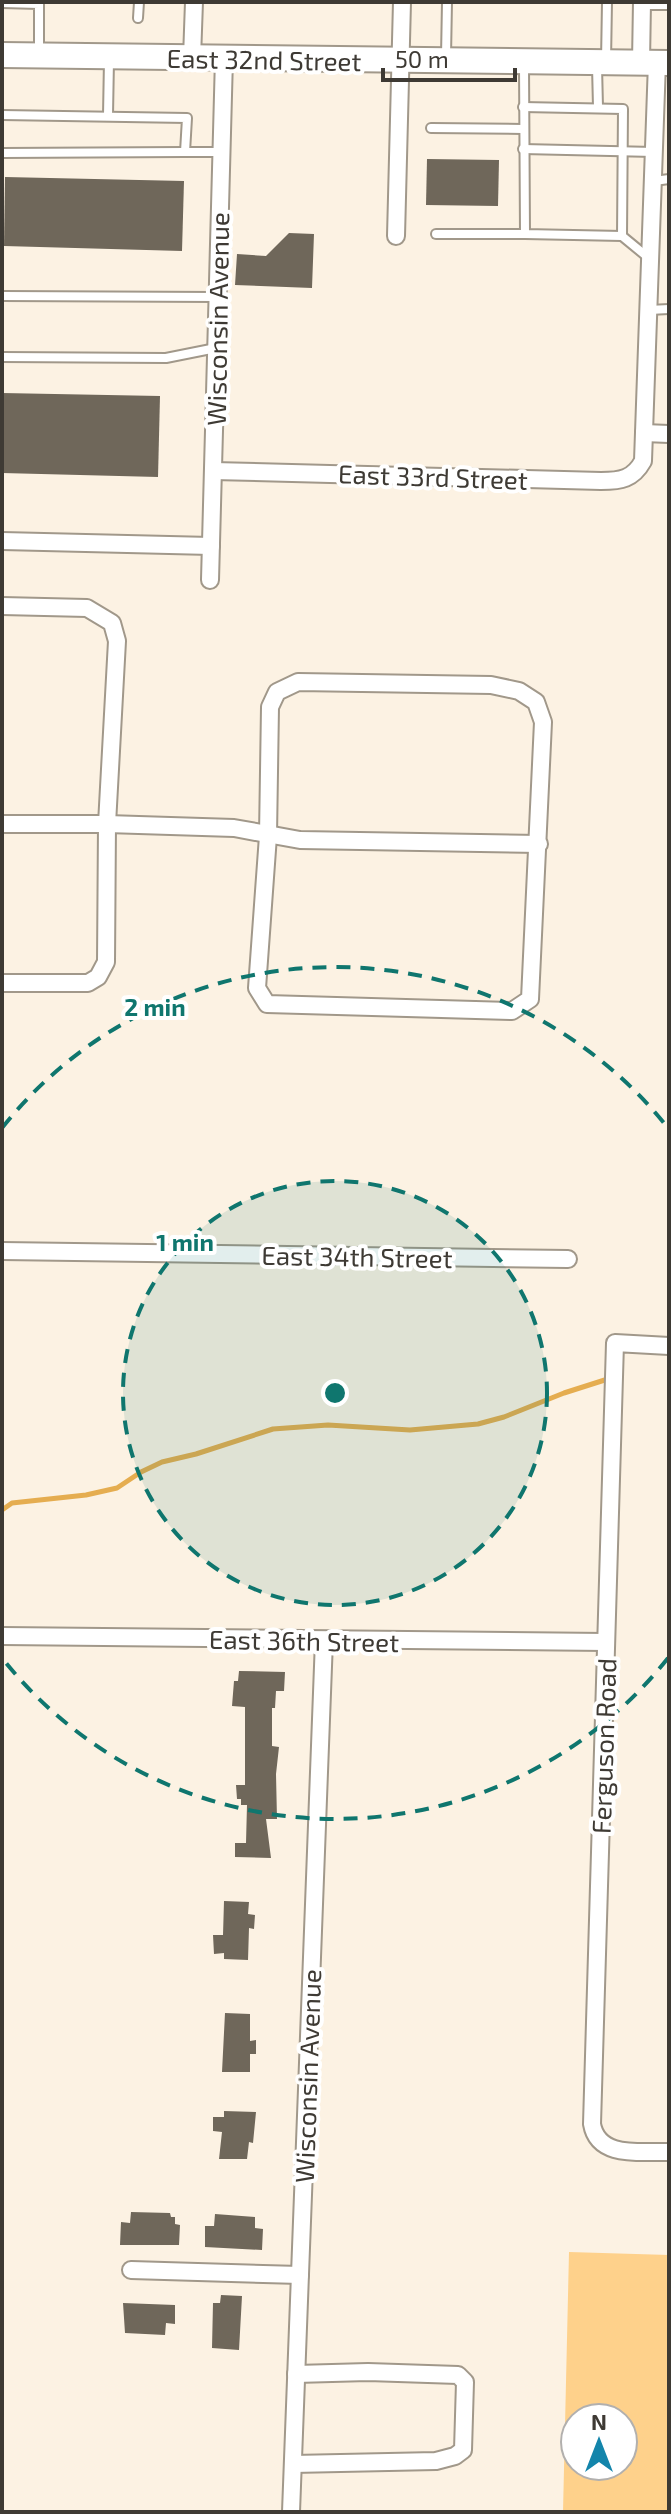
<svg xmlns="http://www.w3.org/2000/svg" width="671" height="2514" viewBox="0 0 671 2514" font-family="'Exo 2',sans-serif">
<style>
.green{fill:#fed18b;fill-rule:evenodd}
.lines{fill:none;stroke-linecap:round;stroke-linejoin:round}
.stream{stroke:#e5ad50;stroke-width:5}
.building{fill:#6f675a}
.lane-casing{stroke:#a1988a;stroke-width:12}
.street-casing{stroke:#a1988a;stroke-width:20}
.secondary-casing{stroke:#a1988a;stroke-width:28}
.lane{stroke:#fff;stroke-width:8}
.street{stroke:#fff;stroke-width:16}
.secondary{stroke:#fff;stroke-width:24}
.ring{fill:none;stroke:#0f766e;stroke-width:4;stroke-dasharray:14 10}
.labels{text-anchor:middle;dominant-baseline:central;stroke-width:8;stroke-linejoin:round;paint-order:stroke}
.street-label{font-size:26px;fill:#3e3a34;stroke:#fff}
.centre{fill:#0f766e;stroke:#fff;stroke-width:4}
.ring-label{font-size:24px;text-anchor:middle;font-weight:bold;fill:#0f766e;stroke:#fff;stroke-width:8;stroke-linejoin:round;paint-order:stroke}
</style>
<rect width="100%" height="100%" fill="#fcf2e3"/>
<path class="green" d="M569,2252L669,2255V2512H563ZM575,2418H623V2466H575Z"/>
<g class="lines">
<polyline class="stream" points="2,1510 12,1503 86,1495 117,1488 141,1472 162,1462 196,1454 273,1429 328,1425 410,1430 478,1424 504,1417 564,1393 611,1378"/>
</g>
<g class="building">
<polygon points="427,159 499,160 498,206 426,205"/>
<polygon points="5,177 184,181 182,251 4,246"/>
<polygon points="289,233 314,234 312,288 235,285 237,254 266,256"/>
<polygon points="2,393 160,396 158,477 2,473"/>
<polygon points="239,1671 285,1672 284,1691 276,1691 275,1708 272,1708 272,1746 279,1747 276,1774 277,1819 266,1819 271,1858 235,1857 235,1843 246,1843 247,1805 241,1805 241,1799 237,1799 236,1785 245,1785 245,1707 232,1706 234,1681 238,1681"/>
<polygon points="224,1901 249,1902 248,1914 255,1915 254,1929 249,1928 248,1960 224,1959 224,1953 214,1954 213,1935 223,1935"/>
<polygon points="225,2013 250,2014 250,2041 256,2040 256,2054 250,2054 250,2072 222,2072"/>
<polygon points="224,2111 256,2112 253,2143 249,2142 247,2159 219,2159 222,2132 213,2131 213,2117 224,2117"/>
<polygon points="131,2212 170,2213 171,2217 175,2217 175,2224 180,2225 179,2245 120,2245 121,2222 130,2223"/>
<polygon points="215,2214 255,2217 255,2228 263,2229 262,2250 205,2247 205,2226 214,2226"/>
<polygon points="221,2295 242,2296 239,2350 212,2348 213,2303 220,2303"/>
<polygon points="123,2303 175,2305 175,2324 166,2323 165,2335 125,2333"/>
</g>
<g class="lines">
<defs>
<g id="lane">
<polyline points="2,3 39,4 39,51"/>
<polyline points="642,5 669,5"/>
<polyline points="138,18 139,2"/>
<polyline points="446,56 447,2"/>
<polyline points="606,61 607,2"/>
<polyline points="524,65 525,234 622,236 650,259"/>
<polyline points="597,66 598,107"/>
<polyline points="523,107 623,109 622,236"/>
<polyline points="2,115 187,118 185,152 221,152"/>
<polyline points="108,115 109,60"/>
<polyline points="431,128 523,129"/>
<polyline points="523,149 654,152"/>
<polyline points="2,153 185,152"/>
<polyline points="654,181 669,179"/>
<polyline points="436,234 525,234"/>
<polyline points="2,296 217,297"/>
<polyline points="649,310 669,309"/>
<polyline points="2,357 166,358 216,348"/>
</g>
<g id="street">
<polyline points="192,58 194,2"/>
<polyline points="641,62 642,2"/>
<polyline points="396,236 402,2"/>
<polyline points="644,433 669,434"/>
<path d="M213,471L601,481C621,481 633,479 643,461L657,62"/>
<polyline points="2,541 211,546"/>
<polyline points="210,580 224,58"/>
<polyline points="2,606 87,608 112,623 117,641 107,824 106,962 98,977 88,983 2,983"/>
<polygon points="298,682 491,685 519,691 536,702 543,722 530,999 512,1011 267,1004 257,988 268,836 270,707 277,692"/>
<polyline points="2,824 107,824 234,828 300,840 539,844"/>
<polyline points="2,1251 568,1259"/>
<path d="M669,1346L615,1343L592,2124C598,2159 641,2151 669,2152"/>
<polyline points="2,1636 606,1642"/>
<polyline points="131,2270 300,2275"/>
<polyline points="293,2464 436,2461 455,2456 463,2450 465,2382 458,2375 368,2372 296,2374"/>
<polyline points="291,2512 324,1640"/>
</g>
<polyline id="secondary" points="2,55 669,63"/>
</defs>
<use href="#lane" class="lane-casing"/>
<use href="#street" class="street-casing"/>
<use href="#secondary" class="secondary-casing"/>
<use href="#lane" class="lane"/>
<use href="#street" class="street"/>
<use href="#secondary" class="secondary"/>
</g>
<circle cx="335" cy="1393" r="212" fill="#0f766e" fill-opacity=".12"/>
<g class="ring">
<circle cx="335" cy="1393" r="212"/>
<path d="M668 1658A425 425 0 0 1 2 1658M2 1128A425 425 0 0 1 668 1128"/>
</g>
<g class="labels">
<g class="street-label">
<text transform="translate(264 59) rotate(1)">East 32nd Street</text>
<text transform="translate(217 319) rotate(-89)">Wisconsin Avenue</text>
<text transform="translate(433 476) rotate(2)">East 33rd Street</text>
<text transform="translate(357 1256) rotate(1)">East 34th Street</text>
<text transform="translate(304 1640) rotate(1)">East 36th Street</text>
<text transform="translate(603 1746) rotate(-88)">Ferguson Road</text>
<text transform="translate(307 2076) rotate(-88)">Wisconsin Avenue</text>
</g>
</g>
<circle cx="335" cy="1393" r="12" class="centre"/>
<g class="ring-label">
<text x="155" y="1016">2 min</text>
<text x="185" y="1251">1 min</text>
</g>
<rect width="671" height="2514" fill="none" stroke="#3e3a34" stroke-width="8"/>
<g transform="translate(599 2442)"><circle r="38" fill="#ffffff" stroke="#b2b0ae" stroke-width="2"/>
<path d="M0-6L14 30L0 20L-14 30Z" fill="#1385ab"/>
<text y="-12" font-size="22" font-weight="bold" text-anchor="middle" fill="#3e3a34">N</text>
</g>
<path d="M383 68v12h132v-12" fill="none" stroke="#3e3a34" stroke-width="4"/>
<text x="395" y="68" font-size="24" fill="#3e3a34" stroke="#ffffff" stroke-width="6" paint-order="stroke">50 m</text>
</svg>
